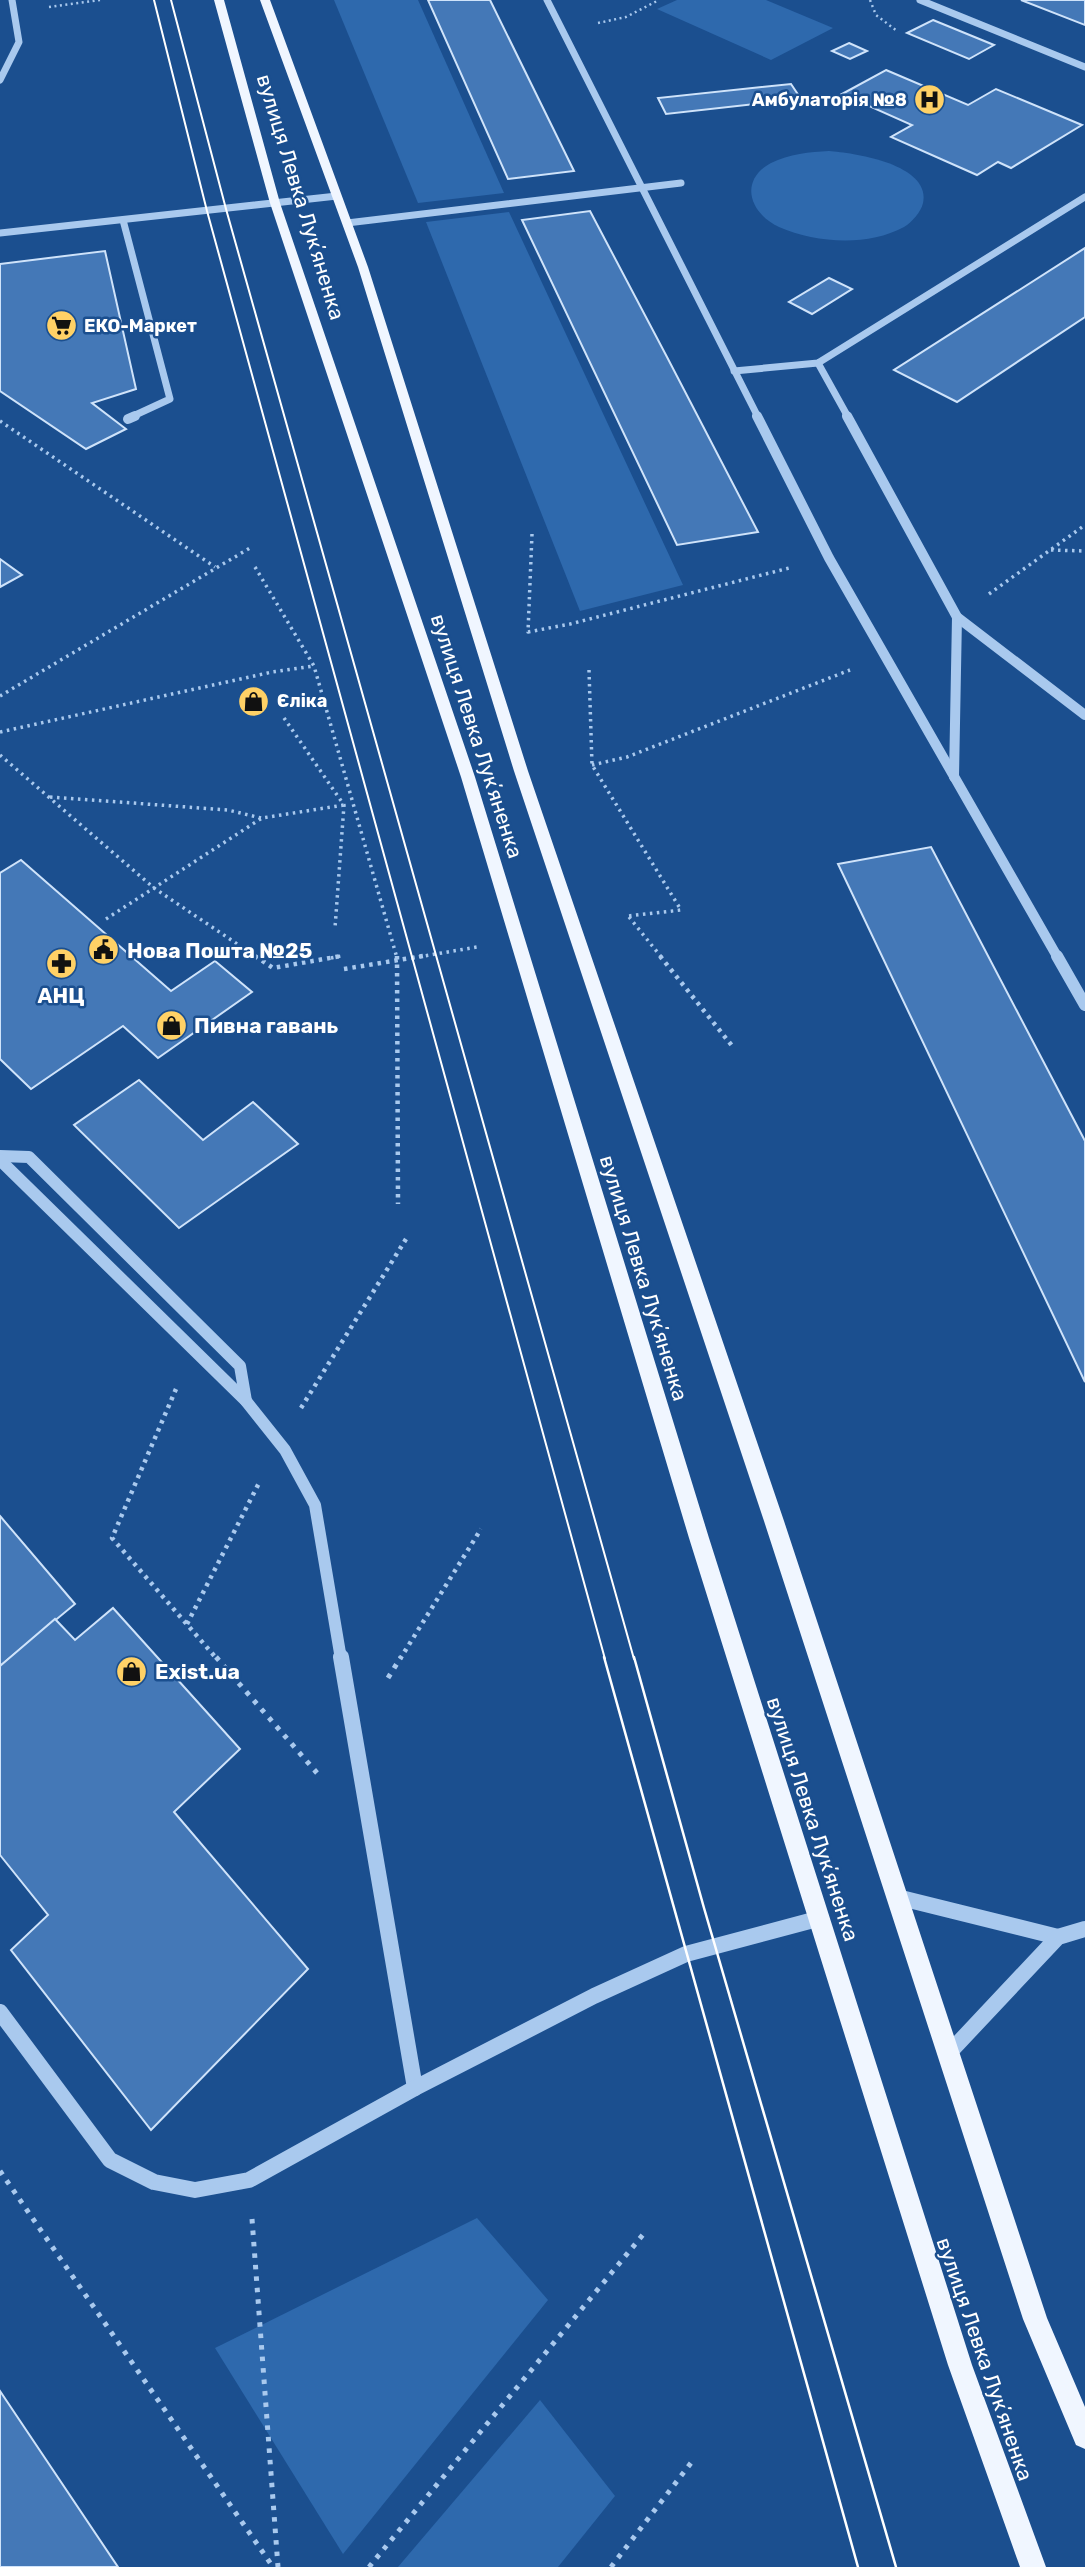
<svg xmlns="http://www.w3.org/2000/svg" width="1085" height="2567" viewBox="0 0 1085 2567" font-family="Rubik,sans-serif">
<style>
.green{fill:#2e69ad}
.building{fill:#4478b7;stroke:#cfe3fa;stroke-width:2}
.lines{fill:none;stroke-linecap:round;stroke-linejoin:round}
.path-far3{stroke:#a9c9ee;stroke-width:2.5;stroke-dasharray:2 3.5;stroke-linecap:butt}
.path-far2{stroke:#a9c9ee;stroke-width:3.5;stroke-dasharray:2.5 4.5;stroke-linecap:butt}
.path-far1{stroke:#a9c9ee;stroke-width:4.5;stroke-dasharray:3.5 5;stroke-linecap:butt}
.path{stroke:#a9c9ee;stroke-width:5;stroke-dasharray:4.5 7;stroke-linecap:butt}
.minor-far3{stroke:#a9c9ee;stroke-width:7}
.minor-far2{stroke:#a9c9ee;stroke-width:10}
.minor-far1{stroke:#a9c9ee;stroke-width:12}
.minor{stroke:#a9c9ee;stroke-width:16}
.major{fill:#f0f6ff;fill-rule:evenodd}
.tram-far1{stroke:#fff;stroke-width:2}
.tram{stroke:#fff;stroke-width:2.5}
.labels{text-anchor:middle;dominant-baseline:central;stroke-width:5;stroke-linejoin:round;paint-order:stroke}
.far-poi-label{font-size:18px;font-weight:bold;fill:#fff;stroke:#1b4f8f;text-anchor:start}
.street-label{font-size:21px;fill:#fff;stroke:#1b4f8f}
.poi-label{font-size:21px;font-weight:bold;fill:#fff;stroke:#1b4f8f;text-anchor:start}
</style>
<rect width="100%" height="100%" fill="#1b4f8f"/>
<g class="green">
<polygon points="334,0 418,0 504,193 418,203"/>
<polygon points="677,0 766,0 833,28 771,60 657,9"/>
<path d="M829,151C854,153 931,164 923,203C921,212 912,222 904,227C867,247 816,243 779,227C749,213 739,180 771,163C789,154 810,152 829,151Z"/>
<polygon points="509,212 683,585 580,611 426,222"/>
<polygon points="477,2218 548,2300 343,2554 215,2348"/>
<polygon points="540,2400 615,2496 558,2567 398,2567"/>
</g>
<g class="building">
<polygon points="428,0 490,0 574,171 508,179"/>
<polygon points="1021,0 1085,0 1085,25"/>
<polygon points="933,20 994,45 969,59 907,33"/>
<polygon points="849,43 867,51 850,59 832,51"/>
<polygon points="886,70 968,105 996,89 1082,125 1011,168 998,162 977,175 891,137 912,125 842,94"/>
<polygon points="791,84 801,99 666,114 658,98"/>
<polygon points="590,211 667,357 758,532 677,545 522,220"/>
<polygon points="1085,248 1085,317 957,402 894,370"/>
<polygon points="105,251 136,389 92,403 126,429 86,449 0,391 0,264"/>
<polygon points="829,278 852,289 812,314 789,302"/>
<polygon points="0,559 22,575 0,587"/>
<polygon points="931,847 1085,1141 1085,1382 838,864"/>
<polygon points="21,860 171,991 215,961 252,992 158,1058 123,1026 31,1089 0,1059 0,873"/>
<polygon points="139,1080 203,1140 253,1102 298,1144 179,1228 74,1125"/>
<polygon points="0,1516 75,1604 0,1666"/>
<polygon points="113,1608 240,1749 174,1812 308,1969 151,2130 11,1950 48,1915 0,1855 0,1666 55,1619 75,1640"/>
<polygon points="0,2391 118,2567 0,2567"/>
</g>
<g class="lines">
<g class="path-far3">
<polyline points="870,0 876,15 897,31"/>
<polyline points="49,7 100,0"/>
<polyline points="598,23 626,17 659,0"/>
</g>
<g class="path-far2">
<polyline points="0,421 215,567"/>
<polyline points="532,534 528,632 570,624 793,567"/>
<polyline points="1051,550 1085,551"/>
<polyline points="255,567 314,666 397,958"/>
<polyline points="989,594 1085,525"/>
<polyline points="589,670 592,765 681,910 628,916"/>
<polyline points="0,696 250,548"/>
<polyline points="284,718 344,805 335,928"/>
<polyline points="0,732 272,672 314,666"/>
<polyline points="0,755 154,888 258,958"/>
<polyline points="592,765 627,757 850,670"/>
<polyline points="50,797 228,810 261,818"/>
<polyline points="629,917 662,958"/>
<polyline points="106,919 262,818 344,805"/>
<polyline points="331,958 341,956"/>
<polyline points="412,958 477,947"/>
</g>
<g class="path-far1">
<polyline points="255,956 273,968 341,956"/>
<polyline points="397,956 398,1204"/>
<polyline points="660,956 733,1047"/>
<polyline points="344,969 423,956"/>
<polyline points="176,1389 112,1538 217,1659"/>
<polyline points="301,1408 406,1239"/>
<polyline points="187,1624 259,1483"/>
<polyline points="400,1659 481,1529"/>
</g>
<g class="path">
<polyline points="216,1657 317,1773"/>
<polyline points="388,1678 401,1657"/>
<polyline points="0,2171 273,2567"/>
<polyline points="252,2219 278,2567"/>
<polyline points="369,2567 646,2231"/>
<polyline points="611,2567 694,2459"/>
</g>
<g class="minor-far3">
<polyline points="547,0 758,417"/>
<polyline points="920,0 1085,67"/>
<polyline points="0,80 19,42 12,0"/>
<polyline points="123,220 170,399 131,417"/>
<polyline points="347,223 681,183"/>
<polyline points="0,233 337,196"/>
<polyline points="818,363 848,417"/>
<polyline points="734,371 818,363 1085,197"/>
</g>
<g class="minor-far2">
<polyline points="757,416 829,558 1058,958"/>
<polyline points="847,416 957,617 1085,715"/>
<polyline points="128,419 135,416"/>
<polyline points="954,777 957,617"/>
</g>
<g class="minor-far1">
<polyline points="1057,956 1085,1005"/>
<polyline points="0,1156 29,1157 240,1366 246,1401"/>
<polyline points="0,1160 246,1401 285,1450 315,1505 341,1659"/>
</g>
<g class="minor">
<polyline points="341,1657 415,2088"/>
<polyline points="897,1897 1058,1937"/>
<polyline points="0,2012 110,2160 154,2182 195,2190 249,2180 415,2088 594,1996 686,1954 821,1918"/>
<polyline points="948,2054 1058,1937 1085,1929"/>
</g>
<g class="major">
<polygon points="214,0 224,0 280,203 475,777 709,1538 972,2365 1046,2567 1020,2567 948,2365 689,1538 461,777 270,203"/>
<polygon points="260,0 270,0 368,267 528,771 784,1521 1047,2318 1085,2407 1085,2449 1076,2445 1023,2319 764,1521 514,771 358,267"/>
</g>
<g class="tram-far1">
<polyline points="154,0 207,211 605,1659"/>
<polyline points="171,0 226,209 634,1659"/>
</g>
<g class="tram">
<polyline points="604,1657 858,2567"/>
<polyline points="634,1657 704,1908 896,2567"/>
</g>
</g>
<defs>
<symbol id="hospital-disc" viewBox="-11 -11 22 22"><circle r="9.5" fill="#ffd166" stroke="#1b4f8f"/><path d="M-5-5h3v3.5h4V-5h3V5h-3V1.5h-4V5h-3Z" fill="#111"/></symbol>
<symbol id="supermarket-disc" viewBox="-11 -11 22 22"><circle r="9.5" fill="#ffd166" stroke="#1b4f8f"/><path d="M-6-5.5h2.5l.6 2H6L4.5 2H-2.5L-4.4-4H-6ZM-1.5 3.2a1.3 1.3 0 1 0 .1 0ZM3 3.2a1.3 1.3 0 1 0 .1 0Z" fill="#111"/></symbol>
<symbol id="shop-disc" viewBox="-11 -11 22 22"><circle r="9.5" fill="#ffd166" stroke="#1b4f8f"/><path d="M-5-2.5h2.3a2.7 3.5 0 0 1 5.4 0H5L5.5 6h-11ZM-1.5-2.5h3a1.5 2.3 0 0 0-3 0Z" fill="#111"/></symbol>
<symbol id="civic-disc" viewBox="-11 -11 22 22"><circle r="9.5" fill="#ffd166" stroke="#1b4f8f"/><path d="M-.6-6.5H3V-4.5H.6V-3L4-1V1h2V6H-6V1h2V-1L-.6-3ZM-1.2 2.5V6h2.4V2.5Z" fill="#111"/></symbol>
<symbol id="pharmacy-disc" viewBox="-11 -11 22 22"><circle r="9.5" fill="#ffd166" stroke="#1b4f8f"/><path d="M-2-6h4v4h4v4h-4v4h-4v-4h-4v-4h4Z" fill="#111"/></symbol>
</defs>
<g fill-rule="evenodd">
<use href="#hospital-disc" x="912" y="82" width="35" height="35"/>
<use href="#supermarket-disc" x="44" y="308" width="35" height="35"/>
<use href="#shop-disc" x="236" y="684" width="35" height="35"/>
<use href="#civic-disc" x="86" y="932" width="35" height="35"/>
<use href="#pharmacy-disc" x="44" y="946" width="35" height="35"/>
<use href="#shop-disc" x="154" y="1008" width="35" height="35"/>
<use href="#shop-disc" x="114" y="1654" width="35" height="35"/>
</g>
<g class="labels">
<g class="far-poi-label">
<text x="907" y="100" text-anchor="end">Амбулаторія №8</text>
<text x="84" y="326">ЕКО-Маркет</text>
<text x="277" y="701">Єліка</text>
</g>
<g class="street-label">
<text transform="translate(301 197) rotate(73)">вулиця Левка Лукʼяненка</text>
<text transform="translate(477 736) rotate(72)">вулиця Левка Лукʼяненка</text>
<text transform="translate(644 1278) rotate(73)">вулиця Левка Лукʼяненка</text>
<text transform="translate(813 1819) rotate(72)">вулиця Левка Лукʼяненка</text>
<text transform="translate(985 2359) rotate(71)">вулиця Левка Лукʼяненка</text>
</g>
<g class="poi-label">
<text x="127" y="950">Нова Пошта №25</text>
<text x="61" y="995" text-anchor="middle">АНЦ</text>
<text x="194" y="1025">Пивна гавань</text>
<text x="155" y="1671">Exist.ua</text>
</g>
</g>
</svg>
